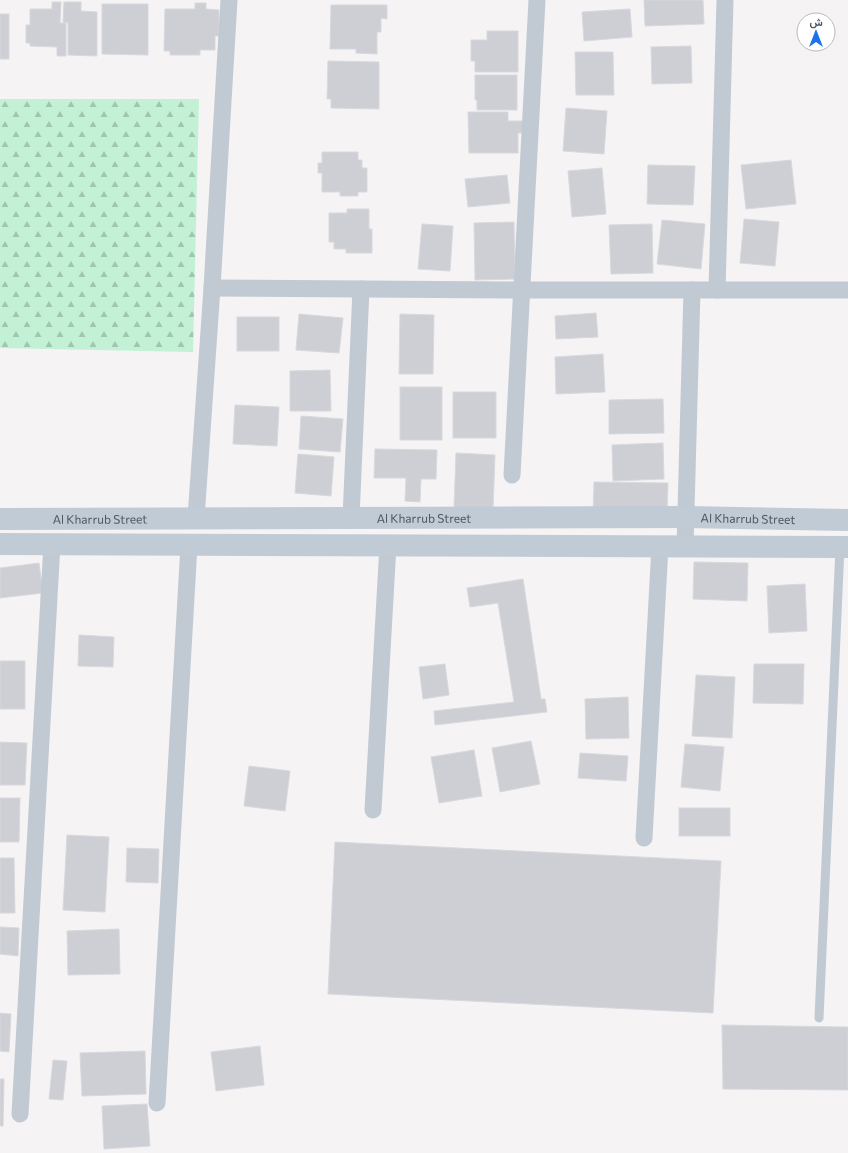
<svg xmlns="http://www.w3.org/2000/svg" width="848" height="1153" viewBox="0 0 848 1153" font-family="Commissioner,Vazirmatn,sans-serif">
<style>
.forest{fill:url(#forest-firs)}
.building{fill:#cdcfd5;stroke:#d7d9de}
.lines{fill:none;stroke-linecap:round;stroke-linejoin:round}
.lane{stroke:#c1cad2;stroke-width:9}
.street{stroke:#c1cad2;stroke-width:17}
.secondary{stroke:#c1cbd6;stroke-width:22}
.labels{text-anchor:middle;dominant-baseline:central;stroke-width:3;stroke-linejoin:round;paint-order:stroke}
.street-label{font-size:12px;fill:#4a5661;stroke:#fff}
</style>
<defs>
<pattern id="forest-firs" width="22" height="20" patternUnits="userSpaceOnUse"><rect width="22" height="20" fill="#c3f1d5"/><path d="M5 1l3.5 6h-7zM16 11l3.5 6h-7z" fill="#a0c6b0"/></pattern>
</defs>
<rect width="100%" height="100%" fill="#f5f3f3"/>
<polygon class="forest" points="0,99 199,99 193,352 0,348"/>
<g class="building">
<polygon points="644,0 703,0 704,24 645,26"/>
<polygon points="52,2 61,2 60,23 66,23 66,56 57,56 57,47 30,46 30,43 26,43 26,25 30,25 30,9 52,9"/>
<polygon points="64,2 81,2 81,11 97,12 97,56 68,55 68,23 63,22"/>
<polygon points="195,3 206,3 206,9 219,10 219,36 215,36 215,50 200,50 200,55 170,55 170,51 164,51 165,9 195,9"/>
<polygon points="102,4 148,4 148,55 102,54"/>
<polygon points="331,5 387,5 387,19 381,18 381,32 377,32 377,54 356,53 356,49 330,49"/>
<polygon points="630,9 632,37 584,41 582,12"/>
<rect x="0" y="14" width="9" height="45"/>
<polygon points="487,31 518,31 518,72 475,72 475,61 471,61 471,40 487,40"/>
<polygon points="691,46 692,83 652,84 651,47"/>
<polygon points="575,52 613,52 614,95 576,95"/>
<polygon points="328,61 379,62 379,109 331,108 331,99 327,99"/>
<polygon points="475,75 517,75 517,110 477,110 477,100 475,100"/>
<polygon points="566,108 607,111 604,154 563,151"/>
<polygon points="468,112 508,112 508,121 528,121 528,133 518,133 518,153 469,153"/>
<polygon points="322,152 358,152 358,160 362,160 362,168 367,168 367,192 358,192 358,196 340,196 340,192 322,192 322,173 318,173 318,163 322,163"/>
<polygon points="791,160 796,204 746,209 741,165"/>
<polygon points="648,165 695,166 693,205 647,204"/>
<polygon points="602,168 606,214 572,217 568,171"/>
<polygon points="507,175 510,203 468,207 465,179"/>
<polygon points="347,209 369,209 369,229 372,229 372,253 346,253 346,249 334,249 334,242 329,242 329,213 347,213"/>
<polygon points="744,219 779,222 775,266 740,263"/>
<polygon points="662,220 705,224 701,269 657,264"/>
<polygon points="514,222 515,279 475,280 474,223"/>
<polygon points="422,224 453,226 450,271 418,269"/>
<polygon points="652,224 653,273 611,274 609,225"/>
<polygon points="596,313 598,337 556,339 555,316"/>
<polygon points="299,314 343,318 339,353 296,350"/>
<polygon points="400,314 434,315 433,374 399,374"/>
<rect x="237" y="317" width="42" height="34"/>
<polygon points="603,354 605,392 556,394 555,357"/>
<polygon points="330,370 331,411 290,411 290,371"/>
<rect x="400" y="387" width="42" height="53"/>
<rect x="453" y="392" width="43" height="46"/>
<polygon points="663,399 664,433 609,434 609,400"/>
<polygon points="235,405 279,407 277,446 233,444"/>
<polygon points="301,416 343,419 340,452 299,449"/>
<polygon points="663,443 664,479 613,481 612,445"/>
<polygon points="375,449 437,450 436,479 421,479 420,502 405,501 406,478 374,478"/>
<polygon points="456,453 495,455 493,510 454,508"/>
<polygon points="298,454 334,457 331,496 295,493"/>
<polygon points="594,482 668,483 667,515 593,514"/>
<polygon points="694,562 748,563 747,601 693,599"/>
<polygon points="39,563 43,593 0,598 0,568"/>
<polygon points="523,579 541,699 545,699 547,712 435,725 434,711 514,702 498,603 470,607 467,588"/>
<polygon points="805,584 807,631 769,633 767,586"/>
<polygon points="79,635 114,637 113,667 78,666"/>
<rect x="0" y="661" width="25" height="48"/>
<polygon points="445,664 449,695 423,699 419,667"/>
<polygon points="754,664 804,664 803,704 753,703"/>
<polygon points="696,675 735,677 732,738 692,736"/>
<polygon points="628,697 629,738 586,739 585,699"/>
<polygon points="531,741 540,784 500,792 492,748"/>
<polygon points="0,742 27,743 25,785 0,785"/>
<polygon points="685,744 724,747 720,791 681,787"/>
<polygon points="474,750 482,796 439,803 431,757"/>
<polygon points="580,753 628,756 626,781 578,778"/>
<polygon points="249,766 290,771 285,811 244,806"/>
<polygon points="0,798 20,798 19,842 0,842"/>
<rect x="679" y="808" width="51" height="28"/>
<polygon points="67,835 109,837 105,912 63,910"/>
<polygon points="335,842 721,861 713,1013 328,994"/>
<polygon points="127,848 159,849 158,883 126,882"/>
<polygon points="0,858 14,858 15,913 0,913"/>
<polygon points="0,927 19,928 18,956 0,954"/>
<polygon points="119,929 120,974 68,975 67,931"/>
<polygon points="0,1013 11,1014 9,1052 0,1051"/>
<polygon points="722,1025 848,1027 848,1090 723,1089"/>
<polygon points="260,1046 264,1085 216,1091 211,1052"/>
<polygon points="145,1051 146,1094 82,1096 80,1053"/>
<polygon points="53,1060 67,1061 63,1100 49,1099"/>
<polygon points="0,1079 4,1079 3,1126 0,1126"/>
<polygon points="147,1104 150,1146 104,1149 102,1106"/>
</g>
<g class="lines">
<polyline class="lane" points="819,1018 840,547"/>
<g class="street">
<polyline points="212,288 522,290 848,290"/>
<polyline points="717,290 725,0"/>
<polyline points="512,475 537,0"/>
<polyline points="196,518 212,288 229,0"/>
<polyline points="351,518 361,289"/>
<polyline points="685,547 692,290"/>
<polyline points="373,810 388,545"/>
<polyline points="644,838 660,546"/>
<polyline points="157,1103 189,545"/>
<polyline points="20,1114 52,544"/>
</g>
<g class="secondary">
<path id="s1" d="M0,519L686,517L848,520"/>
<polyline points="0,544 848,547"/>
</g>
</g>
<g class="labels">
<g class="street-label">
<text stroke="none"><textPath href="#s1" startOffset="100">Al Kharrub Street</textPath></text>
<text stroke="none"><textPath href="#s1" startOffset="424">Al Kharrub Street</textPath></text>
<text stroke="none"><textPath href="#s1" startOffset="748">Al Kharrub Street</textPath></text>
</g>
</g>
<g transform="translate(816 32)"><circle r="19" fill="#ffffff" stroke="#b7bbc0"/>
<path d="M0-3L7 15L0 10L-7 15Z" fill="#1a73e8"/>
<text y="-6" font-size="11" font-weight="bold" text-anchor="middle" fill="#4a5661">ش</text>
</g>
</svg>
